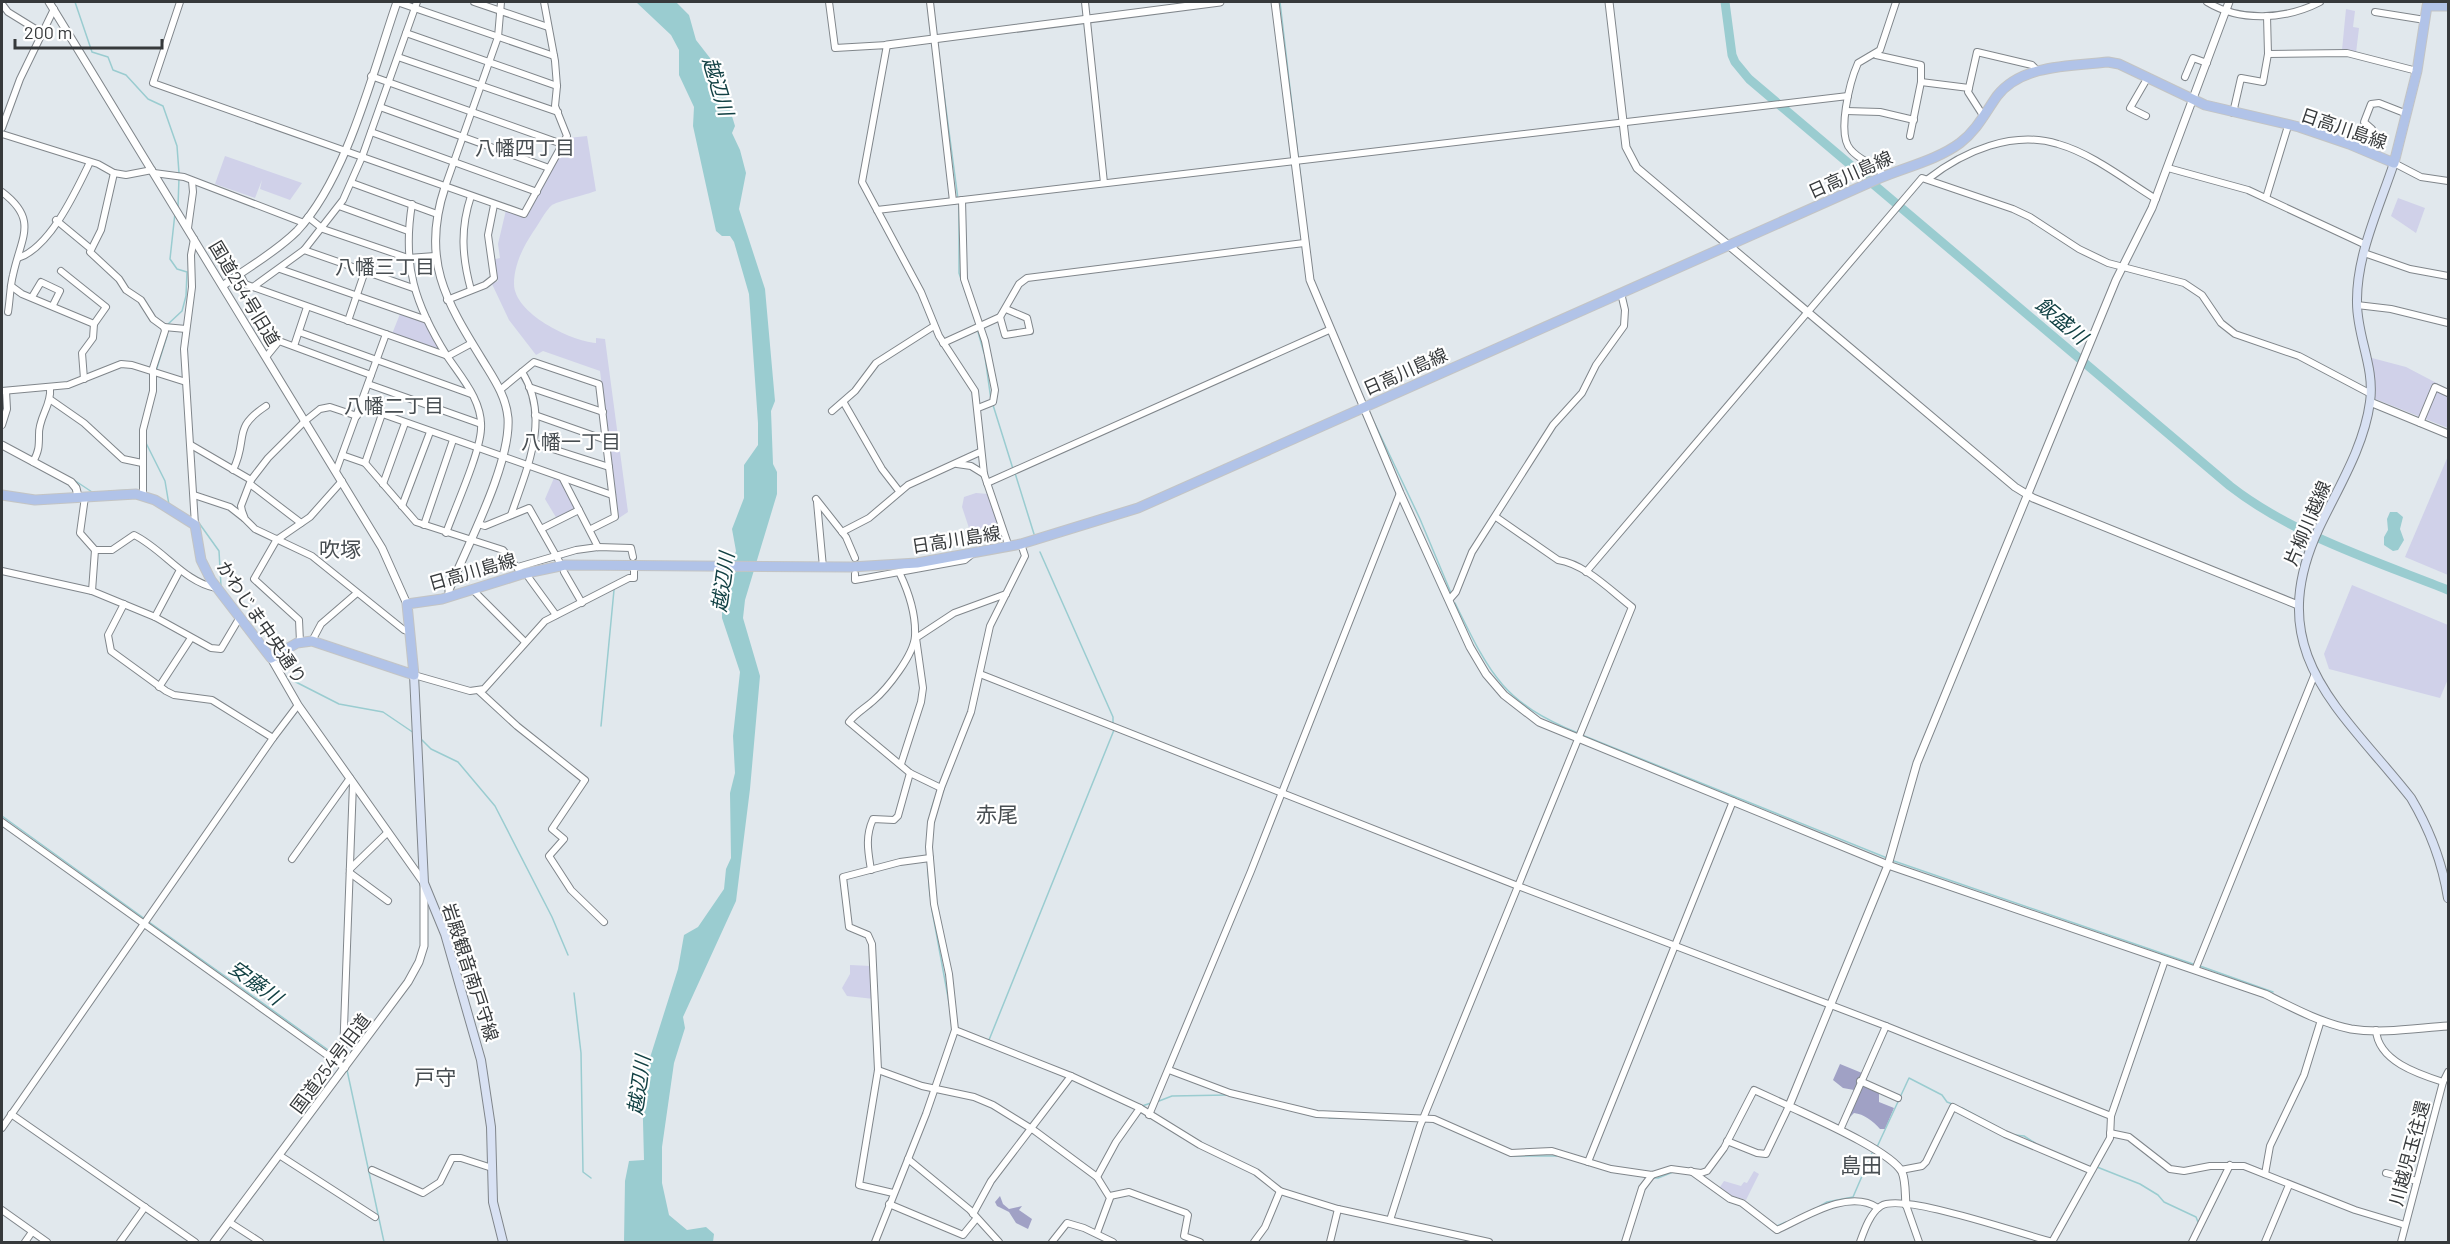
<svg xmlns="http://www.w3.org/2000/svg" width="2450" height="1244" viewBox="0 0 2450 1244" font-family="Barlow,'Noto Sans JP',sans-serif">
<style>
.green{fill:#d0d1e9}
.forest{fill:#a0a1c5}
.water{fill:#9accd0}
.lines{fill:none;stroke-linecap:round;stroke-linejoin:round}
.stream{stroke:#9accd0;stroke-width:1.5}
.river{stroke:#9accd0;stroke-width:9}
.minor-casing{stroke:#80868b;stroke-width:8}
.tertiary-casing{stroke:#80868b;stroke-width:9}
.secondary-casing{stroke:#80868b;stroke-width:10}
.primary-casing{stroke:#c3c4c4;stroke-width:11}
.minor{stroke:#fff;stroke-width:6}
.tertiary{stroke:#fff;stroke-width:7}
.secondary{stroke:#d8e1f3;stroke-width:8}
.primary{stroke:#b1c3e8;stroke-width:9}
.labels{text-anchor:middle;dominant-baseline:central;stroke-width:4.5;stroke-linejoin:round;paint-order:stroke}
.street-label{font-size:18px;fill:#36393b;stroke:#fff}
.water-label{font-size:20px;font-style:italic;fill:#124144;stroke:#fff}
.neighbourhood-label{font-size:20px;fill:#484e52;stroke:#fff}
.quarter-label{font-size:21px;fill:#484e52;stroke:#fff}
</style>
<rect width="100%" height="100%" fill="#e1e8ed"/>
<g class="green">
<polygon points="2346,9 2355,11 2353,27 2359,28 2356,53 2342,50"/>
<path d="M587,136L596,191C588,194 556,202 552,205C545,211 539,224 533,232C523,247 514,265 514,284C514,313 570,341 596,343V338L605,339L628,512L619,518L600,371L543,351L536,355L509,320L492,284L498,281L491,260L500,258L498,244L506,210L526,218L568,138Z"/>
<polygon points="225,156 302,183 290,200 260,189 262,180 255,198 215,184"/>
<polygon points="2398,198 2425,208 2416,233 2391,216"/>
<polygon points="400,314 425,323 440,347 437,351 392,334"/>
<polygon points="2372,358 2406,367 2448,389 2448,428 2373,398"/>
<polygon points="2448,456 2448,575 2405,557"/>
<polygon points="554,478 561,482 574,507 574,510 557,519 545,499"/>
<polygon points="976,493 988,494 997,523 971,534 962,507 964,497"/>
<polygon points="2352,585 2448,625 2448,679 2440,698 2329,669 2324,654"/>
<polygon points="850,965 871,966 874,999 847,996 842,988 850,974"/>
<polygon points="1754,1171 1759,1174 1746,1200 1732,1196 1720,1187 1724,1181 1741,1186 1744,1182 1747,1183"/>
</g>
<g class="forest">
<path d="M1840,1064L1862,1073L1860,1078L1879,1093V1102L1894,1108L1885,1129H1880C1873,1121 1864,1114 1854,1113L1845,1122L1854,1090L1843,1088L1833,1080Z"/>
<polygon points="1000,1196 1003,1204 1009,1209 1022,1206 1019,1210 1032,1219 1028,1229 1016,1223 1009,1212 997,1206 995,1202"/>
</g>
<g class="water">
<polygon points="636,2 676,2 689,15 696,40 717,67 735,126 732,133 740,150 746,173 739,209 765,289 775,401 771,411 773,464 777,472 777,494 745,600 743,618 760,676 750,789 736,901 683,1017 685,1028 674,1063 662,1147 662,1183 669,1215 687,1230 706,1227 714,1234 713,1242 624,1242 625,1181 629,1161 644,1160 642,1083 678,969 684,935 698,927 724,889 726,869 731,858 730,793 735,773 733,736 740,672 722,618 722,605 726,580 736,551 732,529 744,498 744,465 758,445 758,423 749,294 734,242 730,236 722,236 716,231 693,126 694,107 679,75 679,50 671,35"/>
<polygon points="2390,512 2397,512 2403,517 2400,529 2404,540 2398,550 2393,551 2384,545 2384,537 2388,530 2387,519"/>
</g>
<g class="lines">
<g class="stream">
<polyline points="75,2 92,52 108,57 113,70 126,75 148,99 163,106 177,146 179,173"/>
<polyline points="1280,2 1298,157"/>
<polyline points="942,79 958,199"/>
<polyline points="1299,164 1301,180"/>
<polyline points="178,206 179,178"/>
<polyline points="959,207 959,273 967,297"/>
<polyline points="167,325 182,311 186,296 187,272 177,269 170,259 175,213"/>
<polyline points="978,332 984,353"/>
<polyline points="985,357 991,400"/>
<polyline points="156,371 167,336"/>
<polyline points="156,389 156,375"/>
<polyline points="993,405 1013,469"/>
<polyline points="1374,422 1420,519 1451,593"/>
<polyline points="146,443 165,481 169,505"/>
<polyline points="1015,473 1034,534"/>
<polyline points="74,480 92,492"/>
<polyline points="109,491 134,490"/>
<polyline points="199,523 219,551 221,586"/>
<polyline points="1040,552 1113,717 1113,725"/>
<path d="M1455,603C1490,674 1502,702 1578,733"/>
<polyline points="276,659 281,668"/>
<polyline points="286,677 339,704 383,712 414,733"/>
<polyline points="601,726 614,590"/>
<polyline points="1582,735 1887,858"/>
<polyline points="420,738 431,749 458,762 495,806 552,917 568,955"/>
<polyline points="931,810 935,798"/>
<polyline points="2,816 145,919"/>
<polyline points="927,843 928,827"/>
<polyline points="1891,860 2196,965"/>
<polyline points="928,871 930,896"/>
<polyline points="932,910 950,1008"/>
<polyline points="149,922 338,1057"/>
<polyline points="2200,966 2273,992"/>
<polyline points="574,993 581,1053 583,1172 591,1178"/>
<polyline points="989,1040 1114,730"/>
<polyline points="1015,1051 1132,1101"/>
<polyline points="347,1070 384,1242"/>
<polyline points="1159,1101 1172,1096 1228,1095"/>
<polyline points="1142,1106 1151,1103"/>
<polyline points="1962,1108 2005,1131"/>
<polyline points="1329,1118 1352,1118"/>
<polyline points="2015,1135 2024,1136 2035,1143"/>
<polyline points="1877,1147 1909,1078 1942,1095 1947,1102 1955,1105"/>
<polyline points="1514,1156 1557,1156"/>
<polyline points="2097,1167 2140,1184 2158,1195 2164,1202 2196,1217 2198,1222"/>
<polyline points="1652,1178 1658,1178 1673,1172"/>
<polyline points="1741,1200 1759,1212"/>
<polyline points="1815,1209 1827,1202 1853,1197 1872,1153"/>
<polyline points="1777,1226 1786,1222"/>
</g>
<path class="river" d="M1725,2L1732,55L1735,62L1749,79L2230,486C2293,535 2375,561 2448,590"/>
<defs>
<g id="minor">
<polyline points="180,2 153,83 524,214 567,136 555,106 557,86 555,61 544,2"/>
<polyline points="397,2 554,56"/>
<polyline points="474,2 548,27"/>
<polyline points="829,2 835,48 887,45 862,182 921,292 939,336 975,391 984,474 1009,547"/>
<polyline points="930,2 953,201"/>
<polyline points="1085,2 1104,183"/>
<path d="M2207,2C2240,22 2285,20 2320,2"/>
<polyline points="2,4 8,12 42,33"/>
<polyline points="2375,12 2425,20"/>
<polyline points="2267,16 2268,54 2347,53 2417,71"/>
<polyline points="406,33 557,86"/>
<polyline points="1876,55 1921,65 1921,82 1910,136"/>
<polyline points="398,57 558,112"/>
<polyline points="371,76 562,144"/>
<polyline points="2185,77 2193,58 2207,63"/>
<polyline points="1921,82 1969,88"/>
<polyline points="380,107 549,168"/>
<polyline points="1846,111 1880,112 1914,120"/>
<polyline points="2233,113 2241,78 2263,82 2268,54"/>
<polyline points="2146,116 2130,108 2148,77"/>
<polyline points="1984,117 1968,92 1977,52 2032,65 2038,71"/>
<polyline points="2,128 20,79 54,9"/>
<polyline points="371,132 537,192"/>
<polyline points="2,134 98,164 114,173 126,175 152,170"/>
<polyline points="2363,149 2372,129 2364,122 2371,104 2379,103 2407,114"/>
<polyline points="2394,163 2421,177 2448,181"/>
<polyline points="2168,168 2248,190 2366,245"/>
<polyline points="114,173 101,230 90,252 119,279 126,290 141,300 153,319 164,327 165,331 153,368 153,391 143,430 143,496"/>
<polyline points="154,173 184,177 304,223"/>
<path d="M1884,176C1876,164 1860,161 1851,150C1836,135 1850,81 1858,63L1880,50L1896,2"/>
<path d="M1928,179C1964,151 2013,130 2058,144C2093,154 2125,180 2156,199"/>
<polyline points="352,183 437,214"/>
<polyline points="445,187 498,37 501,2"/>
<path d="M2,192C39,220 21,237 13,275C10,286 10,300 8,312"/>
<path d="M471,196C460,229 462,257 471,290"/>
<polyline points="2266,198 2288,126"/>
<polyline points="962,200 964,279 985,341 995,390 993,402 978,408"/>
<path d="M412,204C402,265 415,305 447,356C461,377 483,401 481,429C480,453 455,508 446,533"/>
<polyline points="339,206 408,231"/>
<polyline points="877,210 1848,96"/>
<polyline points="308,217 323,229 408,258 435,256"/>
<polyline points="56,220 91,249"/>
<polyline points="188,228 193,192 192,181"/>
<polyline points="194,239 191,255 192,287 184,349 195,525"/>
<polyline points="304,250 413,288"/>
<polyline points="2364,253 2410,269 2448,276"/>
<path d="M18,258C50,248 76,191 90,162"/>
<polyline points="280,269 427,320"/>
<polyline points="61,271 106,307 94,324 93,338 82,353 84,379"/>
<polyline points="242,278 245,284 253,287 448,356 472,343"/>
<polyline points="11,286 22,294 94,324"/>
<polyline points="253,287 304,250 343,200 362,157 417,2"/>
<polyline points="32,297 41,282 60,291 53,305"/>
<polyline points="447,300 485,285 494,278 488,235 494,205"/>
<polyline points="2357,305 2391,309 2448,323"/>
<polyline points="1000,317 1005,335 1030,331 1027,318 1006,309"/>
<polyline points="348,321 365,271"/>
<polyline points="164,327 186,329"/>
<polyline points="299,332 471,394"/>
<polyline points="943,343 1000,317 1019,284 1027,278 1304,243"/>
<polyline points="294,346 307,307"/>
<polyline points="266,357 279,341 371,375"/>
<polyline points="368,384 481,424"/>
<polyline points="529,387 603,412"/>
<polyline points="500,390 534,362 599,384 615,517 591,529"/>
<polyline points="2,391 68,385 121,364 132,365 186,382"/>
<polyline points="51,400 84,423 123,459 142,463"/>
<polyline points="844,403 882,469 899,491"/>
<polyline points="360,406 612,495"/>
<polyline points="832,411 855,391 876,363 934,326"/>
<polyline points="535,415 606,440"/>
<polyline points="357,416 330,407 320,409 305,421 268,458 251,480 241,506 242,511 245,519 255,529 312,556 404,630 410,632"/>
<polyline points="2420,423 2435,387 2448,393"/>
<polyline points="2,425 7,409 6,391"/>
<polyline points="534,443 609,467"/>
<polyline points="191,445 251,480"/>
<polyline points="342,455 365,463 416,522 503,550 522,574"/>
<path d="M33,462C39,451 39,446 39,435C38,418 52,405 50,388"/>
<polyline points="365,463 382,414"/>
<polyline points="957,464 971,466 984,474"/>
<path d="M233,470C249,438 231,429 266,406"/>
<polyline points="336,471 386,334"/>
<polyline points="563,479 598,547"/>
<polyline points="987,483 1329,330"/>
<polyline points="250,484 301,523"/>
<polyline points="383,484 405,423"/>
<polyline points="194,495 230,507 244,518"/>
<path d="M85,497L80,533L95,550H112L134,535C163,549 184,582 216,588"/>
<polyline points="816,499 846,537 855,558"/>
<polyline points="817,502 823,567"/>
<polyline points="402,506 430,432"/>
<path d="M511,515C527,468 551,418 522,372"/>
<polyline points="478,524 485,526 529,508 559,561"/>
<polyline points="424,525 453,440"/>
<polyline points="541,529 579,510"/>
<polyline points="842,532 869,518 908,485 980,452"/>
<polyline points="277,539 254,579 299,620 300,642"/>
<polyline points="278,539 310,517 342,481"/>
<polyline points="518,567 576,550 598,547 631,548 633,557"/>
<polyline points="2,571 92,591 155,617 211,648 221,649 240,617"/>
<polyline points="564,572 582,603"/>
<polyline points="1586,572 1922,178 2013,209 2030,217 2079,249 2108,263 2184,283 2202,295 2221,323 2235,334 2299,356 2371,394"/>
<polyline points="855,574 855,580 965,560 971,555"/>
<path d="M900,574C909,593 916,615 915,636C914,655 887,689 873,701C864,709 856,713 849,722L910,773L941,788"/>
<polyline points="529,578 556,615"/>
<polyline points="473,590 525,642"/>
<polyline points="92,591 95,550"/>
<polyline points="1449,600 1456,592 1472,552 1553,425 1582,393 1596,365 1624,326 1625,310 1621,293"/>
<polyline points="124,604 108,635 111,651 166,691 174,695 212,700 273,738"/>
<polyline points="155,617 180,570"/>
<polyline points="312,641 321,624 357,593"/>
<polyline points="980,674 1518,886 1886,1026 2111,1116"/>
<polyline points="414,675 470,691 484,689 545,621 629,578 634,578 634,571"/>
<polyline points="159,687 191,638"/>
<polyline points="479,691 517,726 585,780 552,829 564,839 549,856 571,890 604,922"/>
<polyline points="901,764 921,702 923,688 916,638 954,613 1006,594"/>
<polyline points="2,822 345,1068"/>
<polyline points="292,859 350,778"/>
<polyline points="350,869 388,832"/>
<path d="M871,870C868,851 865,837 873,819L894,820L898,816L910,773"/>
<polyline points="350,873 388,901"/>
<polyline points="2195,970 2314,676"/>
<polyline points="955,1030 1071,1076 1140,1108 1200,1145 1256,1172 1280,1191 1338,1209 1489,1242"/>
<path d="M2376,1030C2378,1061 2418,1074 2443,1082"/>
<polyline points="338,1063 343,1055 353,783"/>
<polyline points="878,1070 922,1086 974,1097 993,1105 1035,1131 1097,1177 1110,1198 1097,1233"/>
<polyline points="1169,1070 1230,1093 1317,1114 1434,1119 1511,1153 1552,1151 1611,1169 1652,1175 1671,1169 1701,1173 1707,1171 1724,1148 1754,1090 1789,1106 1766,1154 1757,1153 1727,1141"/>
<polyline points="1860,1081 1898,1098"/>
<polyline points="11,1114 195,1242"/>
<polyline points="1149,1115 1251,871 1400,493"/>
<polyline points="2,1128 273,738 298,705"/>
<polyline points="1840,1130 1886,1026"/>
<polyline points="2110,1133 2129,1137 2170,1169 2184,1171 2210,1166 2244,1166 2355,1210 2405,1225"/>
<polyline points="279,1155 375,1217"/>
<polyline points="908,1159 970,1210 999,1242"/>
<polyline points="1588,1162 1733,801"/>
<polyline points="372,1170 423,1193 440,1182 452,1158 461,1158 492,1168"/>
<polyline points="1901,1170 1922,1166 1926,1162 1953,1107 2005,1134 2090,1170"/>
<path d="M1691,1171L1730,1199L1742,1203L1777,1230C1804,1218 1848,1188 1878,1208"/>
<polyline points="2386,1173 2417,1181"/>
<polyline points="2265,1174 2270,1146 2304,1075 2321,1020"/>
<polyline points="1097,1177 1116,1142 1140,1108"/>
<polyline points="893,1193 859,1185 878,1070 872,944 868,935 849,927 843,877 900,862 930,858"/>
<polyline points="1110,1196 1129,1192 1186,1213 1188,1215 1184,1236 1200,1242"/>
<polyline points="889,1204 963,1235 976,1219"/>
<polyline points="1906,1205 1919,1242"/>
<polyline points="2,1210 47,1242"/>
<polyline points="973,1214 991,1181 1071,1076"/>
<path d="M1390,1220L1420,1126L1632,607C1610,590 1585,564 1558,560L1496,517"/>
<polyline points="229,1222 260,1242"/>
<polyline points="25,1242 32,1232"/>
<polyline points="120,1242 145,1207"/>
<polyline points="875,1242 926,1114 955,1030 949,974 934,904 929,847 931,822 941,788 971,712 990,626 1025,556 1021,544"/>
<polyline points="1052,1242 1067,1223 1084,1228 1113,1242"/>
<polyline points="1254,1242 1265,1227 1280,1191"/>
<polyline points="1330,1242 1338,1209"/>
<polyline points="1625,1242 1642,1188 1652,1175"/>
<path d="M1860,1242C1864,1231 1870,1213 1881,1206C1903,1192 2023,1235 2053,1242"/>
<polyline points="2052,1242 2110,1138 2111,1116 2165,960"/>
<polyline points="2192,1242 2230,1165"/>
<polyline points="2265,1242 2289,1185"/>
<polyline points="2401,1242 2443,1082 2448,1072"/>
</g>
<g id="tertiary">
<polyline points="49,2 382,548 407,604"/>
<path d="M1275,2L1310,280L1400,493L1470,647L1486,674L1504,695L1539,722L1888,865L2265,994C2293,1008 2321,1023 2351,1029C2382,1034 2417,1028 2448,1026"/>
<polyline points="1609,2 1626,147 1637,168 2015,487 2033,498 2298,605"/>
<polyline points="887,45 1220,2"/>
<path d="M445,187C421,259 445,300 483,361C494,379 506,396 508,418C511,464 467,546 449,590V597"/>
<path d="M224,285C248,267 275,253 297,231C347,178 373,71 397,2"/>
<polyline points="2370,402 2448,434"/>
<polyline points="2,445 71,482 76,488 78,496"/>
<path d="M1906,1205C1905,1195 1906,1181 1902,1172C1891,1151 1812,1117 1789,1106L1888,865L1917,763L2116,280L2152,208L2229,2"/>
<polyline points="214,1242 408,982 419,962 424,946 424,883 298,705 271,658"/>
</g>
<g id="secondary">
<path d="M2394,163C2379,208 2356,256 2357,303C2357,337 2375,367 2370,402C2364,447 2338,488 2319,528C2261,653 2340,708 2411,798C2430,830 2442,861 2448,898"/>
<polyline points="414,675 424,883 445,934 481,1060 491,1127 493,1202 503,1242"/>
</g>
<path id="primary" d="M2,495L35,500L136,494L155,500L195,525L201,560L211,580L271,658L297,643L312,641L414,675L407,604L442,599L522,574L565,565L851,567L917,563L1021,544L1138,508L1880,178C1906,167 1937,160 1960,143C1977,130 1985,113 1997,96C2022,64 2071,66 2108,62L2119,64L2205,105L2299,127L2349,144L2394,163L2417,71L2427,6H2448"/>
</defs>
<use href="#minor" class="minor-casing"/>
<use href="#tertiary" class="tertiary-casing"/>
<use href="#secondary" class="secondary-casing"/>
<use href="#primary" class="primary-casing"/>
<use href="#minor" class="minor"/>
<use href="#tertiary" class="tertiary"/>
<use href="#secondary" class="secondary"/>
<use href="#primary" class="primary"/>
</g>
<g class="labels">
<g class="street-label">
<text transform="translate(2344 128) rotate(19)">日高川島線</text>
<text transform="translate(1850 174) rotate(-24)">日高川島線</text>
<text transform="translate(245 293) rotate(59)">国道254号旧道</text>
<text transform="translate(1405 371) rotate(-24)">日高川島線</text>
<text transform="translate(2307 523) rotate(-67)">片柳川越線</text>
<text transform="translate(956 539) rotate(-9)">日高川島線</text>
<text transform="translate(472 571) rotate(-16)">日高川島線</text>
<text transform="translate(262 622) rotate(56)">かわじま中央通り</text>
<text transform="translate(471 972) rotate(72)">岩殿観音南戸守線</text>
<text transform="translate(330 1063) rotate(-53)">国道254号旧道</text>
<text transform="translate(2409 1153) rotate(-75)">川越児玉往還</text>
</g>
<g class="water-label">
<text transform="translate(719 86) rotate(73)">越辺川</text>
<text transform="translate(2062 320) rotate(40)">飯盛川</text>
<text transform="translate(722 582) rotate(-82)">越辺川</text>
<text transform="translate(256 982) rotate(36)">安藤川</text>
<text transform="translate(638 1085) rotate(-82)">越辺川</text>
</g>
<g class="neighbourhood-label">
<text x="525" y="147">八幡四丁目</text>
<text x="385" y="266">八幡三丁目</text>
<text x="394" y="405">八幡二丁目</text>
<text x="571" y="441">八幡一丁目</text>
</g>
<g class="quarter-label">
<text x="340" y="548">吹塚</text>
<text x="997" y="813">赤尾</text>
<text x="435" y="1076">戸守</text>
<text x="1861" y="1164">島田</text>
</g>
</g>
<rect width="2450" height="1244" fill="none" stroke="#36393b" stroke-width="6"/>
<path d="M15 39v9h147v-9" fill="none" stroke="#36393b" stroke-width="3"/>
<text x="24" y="39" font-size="18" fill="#36393b" stroke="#ffffff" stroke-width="4.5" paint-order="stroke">200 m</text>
</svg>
